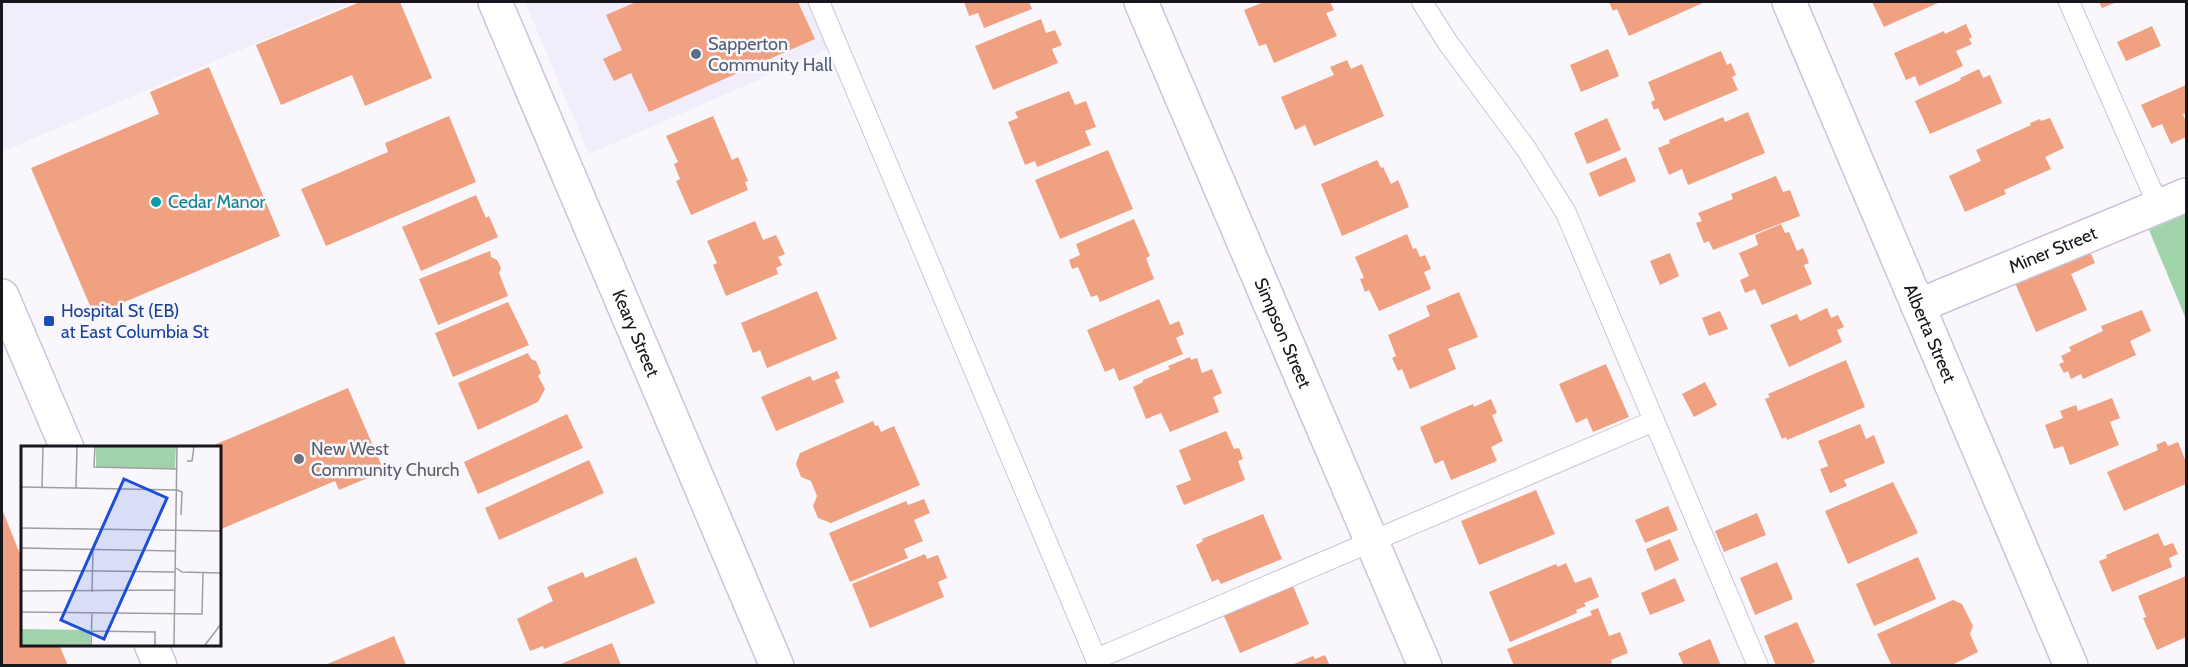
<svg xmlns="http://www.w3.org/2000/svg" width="2188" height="667" viewBox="0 0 2188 667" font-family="Cabin,sans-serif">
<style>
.built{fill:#f2edfa}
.green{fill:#a0d3aa}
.building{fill:#f0a182}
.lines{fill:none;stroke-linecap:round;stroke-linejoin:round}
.service-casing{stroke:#ccc2db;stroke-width:22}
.minor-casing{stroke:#ccc2db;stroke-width:36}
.service{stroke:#fff;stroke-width:20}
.minor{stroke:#fff;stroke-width:33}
.service-dot{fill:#5c6f8a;stroke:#f9f7fc;stroke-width:2}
.culture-dot{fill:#0f9aa8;stroke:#f9f7fc;stroke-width:2}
.transit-dot{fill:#1a4fb4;stroke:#f9f7fc;stroke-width:2}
.worship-dot{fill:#6b7280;stroke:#f9f7fc;stroke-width:2}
.labels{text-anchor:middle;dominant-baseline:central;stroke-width:5;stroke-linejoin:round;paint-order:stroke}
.service-label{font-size:18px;fill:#4e5e75;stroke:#f9f7fc;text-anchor:start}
.culture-label{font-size:18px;fill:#0d838f;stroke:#f9f7fc;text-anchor:start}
.street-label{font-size:18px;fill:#18151d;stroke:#f9f7fc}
.transit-label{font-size:18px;fill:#164399;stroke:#f9f7fc;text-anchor:start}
.worship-label{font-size:18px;fill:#5b616d;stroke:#f9f7fc;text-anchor:start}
.inset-road{fill:none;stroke:#9f9da3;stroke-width:1.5}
.view{fill:#1d4ed8;fill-opacity:0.15;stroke:#1d4ed8;stroke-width:3}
.inset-edge{fill:none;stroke:#18151d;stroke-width:3}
</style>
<rect width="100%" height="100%" fill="#f9f7fc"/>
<g class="built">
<polygon points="2,2 353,2 2,152"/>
<polygon points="525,2 819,2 838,45 589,154"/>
</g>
<polygon class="green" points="2186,214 2186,319 2149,230"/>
<g class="building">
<polygon points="360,2 400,2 432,78 365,106 352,75 281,105 256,45"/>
<polygon points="636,2 798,2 815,39 649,112 631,73 614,81 603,59 622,50 606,15"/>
<polygon points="964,2 1029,2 1032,9 984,28 978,13 969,16"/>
<polygon points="1264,2 1330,2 1334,10 1326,13 1337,36 1274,63 1266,44 1259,46 1244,10"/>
<polygon points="1609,2 1705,2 1629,36 1617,9 1613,11"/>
<polygon points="1872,2 1940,2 1884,27"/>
<polygon points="2099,2 2117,2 2102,8"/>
<polygon points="1041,19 1046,33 1055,30 1062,45 1052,49 1058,63 993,90 975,46"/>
<polygon points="1966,24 1972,37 1969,39 1972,44 1956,51 1963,66 1919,86 1915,76 1906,80 1894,53 1944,31 1945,34"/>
<polygon points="2152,26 2161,46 2126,61 2117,42"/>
<polygon points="1608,49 1619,76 1581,92 1570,65"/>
<polygon points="1721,51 1727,65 1731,63 1736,75 1732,77 1738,90 1664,121 1658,108 1654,110 1651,102 1655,100 1648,82"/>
<polygon points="1347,60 1351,69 1362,64 1384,116 1314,146 1305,125 1295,130 1281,97 1334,75 1330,67"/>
<polygon points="209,67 280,236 94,315 31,168 159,114 150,92"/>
<polygon points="1979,69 1983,78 1990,75 2002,103 1930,134 1915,101 1961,80 1960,78"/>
<polygon points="2186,85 2186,113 2183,114 2186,122 2186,137 2171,144 2162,124 2152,128 2141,105"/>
<polygon points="1069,91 1075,105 1086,101 1096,127 1085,131 1091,145 1037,167 1035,161 1025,165 1008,122 1018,118 1015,112"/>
<polygon points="1748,112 1765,153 1688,185 1682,169 1669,175 1658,148 1670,143 1669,140 1723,117 1725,122"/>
<polygon points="449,116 476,182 326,246 301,189 388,152 385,143"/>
<polygon points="713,116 732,160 738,157 748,181 745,182 748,190 691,215 676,181 680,179 674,164 678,162 666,136"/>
<polygon points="1607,118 1621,150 1587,164 1574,133"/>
<polygon points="2050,118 2064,148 2045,157 2051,169 2004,190 2006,194 1965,212 1949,176 1981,161 1976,150 2031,125 2030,123 2040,119 2041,121"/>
<polygon points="1108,150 1133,209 1060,239 1035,180"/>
<polygon points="1626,157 1636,181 1599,197 1589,173"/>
<polygon points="1377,160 1381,168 1383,167 1391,184 1398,180 1409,207 1342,236 1321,184"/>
<polygon points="1776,176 1783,192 1790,190 1800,216 1713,250 1709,241 1704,243 1696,223 1702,221 1698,213 1733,199 1731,194"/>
<polygon points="476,195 486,218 489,216 498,237 421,271 402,227"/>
<polygon points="1134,219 1150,256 1146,258 1154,279 1100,302 1097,295 1091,297 1078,267 1072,269 1069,260 1080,255 1076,244"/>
<polygon points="755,221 763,240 776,235 785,254 778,257 782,265 776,268 778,274 726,296 713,265 717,263 707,241"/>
<polygon points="1781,224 1785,233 1789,232 1797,251 1803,248 1809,263 1804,265 1812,284 1762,305 1755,289 1745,293 1740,280 1749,276 1739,253 1758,245 1755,235"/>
<polygon points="1407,234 1413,249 1416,248 1420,257 1425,255 1431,269 1424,272 1431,289 1379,311 1369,290 1365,292 1360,279 1364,278 1355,257"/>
<polygon points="2089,249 2095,263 2071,274 2087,310 2036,332 2012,276"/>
<polygon points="490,251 491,257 497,260 501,268 499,273 508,296 438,325 419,279"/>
<polygon points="1670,253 1679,276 1660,285 1650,261"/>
<polygon points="817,291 837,339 767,368 760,350 753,353 741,323"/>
<polygon points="1459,292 1478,337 1448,349 1456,369 1410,389 1402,369 1398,371 1392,358 1396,356 1388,335 1430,316 1426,306"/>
<polygon points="1159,299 1170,325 1179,321 1184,334 1176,338 1183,354 1119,381 1114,368 1105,372 1087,330"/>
<polygon points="508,302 529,345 453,377 435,333"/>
<polygon points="1827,308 1831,318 1838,315 1844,327 1837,330 1842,342 1789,367 1770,325 1797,314 1800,321"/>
<polygon points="2142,310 2151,331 2130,341 2136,355 2083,379 2081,374 2071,379 2068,371 2064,373 2059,364 2064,362 2061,356 2071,351 2069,347 2103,331 2101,326"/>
<polygon points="1720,311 1728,329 1709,336 1702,318"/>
<polygon points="528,353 531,359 536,361 541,373 538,376 545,389 538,402 478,430 458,383"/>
<polygon points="1190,357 1191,360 1197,358 1202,373 1212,369 1222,393 1213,397 1219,412 1170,432 1161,413 1146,419 1133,387 1143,382 1143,380 1170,369 1168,366"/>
<polygon points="1846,360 1865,407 1787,440 1786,437 1782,439 1765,399 1770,397 1768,394"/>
<polygon points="1606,364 1629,417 1593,432 1587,418 1576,423 1559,384"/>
<polygon points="837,371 840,378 835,380 844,402 776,431 761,397 810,376 813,381"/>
<polygon points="1705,382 1717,405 1694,417 1682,394"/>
<polygon points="348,388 384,471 339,490 335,481 219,530 219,448 207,448"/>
<polygon points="2112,398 2120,418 2110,422 2119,445 2070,465 2063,446 2054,449 2045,425 2063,418 2060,411 2076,405 2078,411"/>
<polygon points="1491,399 1497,413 1492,415 1503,441 1491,447 1497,461 1451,480 1443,460 1435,464 1420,427 1473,404 1474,407"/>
<polygon points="567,414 583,448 478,494 464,462"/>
<polygon points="873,421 875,426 878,425 881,432 894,426 920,485 831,523 818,518 813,506 817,496 811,481 801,477 796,464 800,453"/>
<polygon points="1860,424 1866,439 1874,435 1885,463 1844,480 1847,486 1830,493 1820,469 1828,466 1818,441"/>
<polygon points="1226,431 1234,449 1239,448 1243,459 1238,461 1245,480 1184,505 1176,486 1191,480 1179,450"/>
<polygon points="2165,441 2168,446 2178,442 2186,462 2186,484 2124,511 2107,472 2158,450 2156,445"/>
<polygon points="589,460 604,493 499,540 485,508"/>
<polygon points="1893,482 1918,533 1848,564 1825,511"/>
<polygon points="1536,490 1555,534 1479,565 1461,521"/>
<polygon points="924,499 930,513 914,520 923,541 904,549 908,558 850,582 829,533 906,501 908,505"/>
<polygon points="1668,506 1678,530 1645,543 1635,520"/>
<polygon points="2,509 22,559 22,644 59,644 68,666 2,666"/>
<polygon points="1757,513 1766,535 1724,552 1715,531"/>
<polygon points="1263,514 1282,559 1221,584 1218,579 1212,582 1196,545 1203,541 1202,539"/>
<polygon points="2158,533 2164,546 2173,543 2178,554 2169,558 2172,567 2112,592 2099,561 2107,558 2106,555"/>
<polygon points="1670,539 1679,560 1655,571 1646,549"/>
<polygon points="925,554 927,559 938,555 947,578 938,582 944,597 870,628 852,584"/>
<polygon points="636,557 655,603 544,649 543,646 530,651 517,619 553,601 547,587 583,572 585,578"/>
<polygon points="1918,557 1936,599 1874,626 1856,584"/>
<polygon points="1777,562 1793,599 1755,615 1740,578"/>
<polygon points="1566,563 1575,583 1591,577 1599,597 1584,603 1586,606 1576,610 1577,613 1510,642 1489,592 1556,564 1558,567"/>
<polygon points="2186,576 2186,637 2157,650 2143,618 2146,617 2138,596"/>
<polygon points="1675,578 1685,601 1650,615 1641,593"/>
<polygon points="1290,579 1309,624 1240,653 1221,609"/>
<polygon points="1953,600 1962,604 1973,626 1970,634 1978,652 1950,666 1892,666 1877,634"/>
<polygon points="1598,608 1609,636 1620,632 1628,653 1611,660 1612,663 1607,666 1514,666 1507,649 1592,615 1590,611"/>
<polygon points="1797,622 1815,662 1807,666 1776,666 1764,636"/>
<polygon points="394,636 406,665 325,665"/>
<polygon points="1710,639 1721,666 1684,666 1678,653"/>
<polygon points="612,643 621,665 558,665"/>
<polygon points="1325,655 1330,666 1289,666 1313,656 1315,659"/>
</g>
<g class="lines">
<defs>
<g id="service">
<polyline points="819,2 1099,666"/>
<polyline points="1422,2 1448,43 1527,150 1566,213 1758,666"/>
<polyline points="2069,2 2159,207"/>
<polyline points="1096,659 1654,421"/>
</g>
<g id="minor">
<path id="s1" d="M495,2L777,666"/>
<path id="s2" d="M1141,2L1425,666"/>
<path id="s3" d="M1789,2L2071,666"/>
<polyline points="2,296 67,448"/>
<path id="s4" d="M1918,306L2186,195"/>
<polyline points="151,644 160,666"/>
</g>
</defs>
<use href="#service" class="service-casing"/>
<use href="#minor" class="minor-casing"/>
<use href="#service" class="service"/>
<use href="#minor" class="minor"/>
</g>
<circle class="service-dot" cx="696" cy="54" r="6"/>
<circle class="culture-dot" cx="156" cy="202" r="6"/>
<rect class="transit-dot" x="43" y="315" width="12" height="12" rx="3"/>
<circle class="worship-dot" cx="299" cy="459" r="6"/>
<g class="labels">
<g class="service-label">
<text x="708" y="44">Sapperton<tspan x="708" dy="21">Community Hall</tspan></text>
</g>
<g class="culture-label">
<text x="168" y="202">Cedar Manor</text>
</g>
<g class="street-label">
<text stroke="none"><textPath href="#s4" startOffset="146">Miner Street</textPath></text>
<text stroke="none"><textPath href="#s1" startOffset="360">Keary Street</textPath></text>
<text stroke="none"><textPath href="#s2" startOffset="360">Simpson Street</textPath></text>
<text stroke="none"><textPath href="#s3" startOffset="360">Alberta Street</textPath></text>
</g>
<g class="transit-label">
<text x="61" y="311">Hospital St (EB)<tspan x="61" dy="21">at East Columbia St</tspan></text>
</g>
<g class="worship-label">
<text x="311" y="449">New West<tspan x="311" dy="21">Community Church</tspan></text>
</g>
</g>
<g transform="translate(21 446)">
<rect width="200" height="200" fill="#f9f7fc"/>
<path d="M75,0H155L154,23L75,21ZM0,183L69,184V199H0Z" fill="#a0d3aa"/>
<path class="inset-road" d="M74,0L73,21L156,23M166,15H171L173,0M0,41L156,44M21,42L22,0M55,42L56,0M156,44L161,46L160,69M0,82L200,85M0,102L155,105M155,122L161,126L200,127M0,124L154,126M0,145L154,144M71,146L72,104M0,166L181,168L182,127M70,185L134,186V199M70,199L71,167M153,199L156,0M184,199L200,178"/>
<path class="view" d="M103,33L146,52L83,193L40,174Z"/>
<rect width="200" height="200" class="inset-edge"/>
</g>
<rect width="2188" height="667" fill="none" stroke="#18151d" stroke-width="6"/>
</svg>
